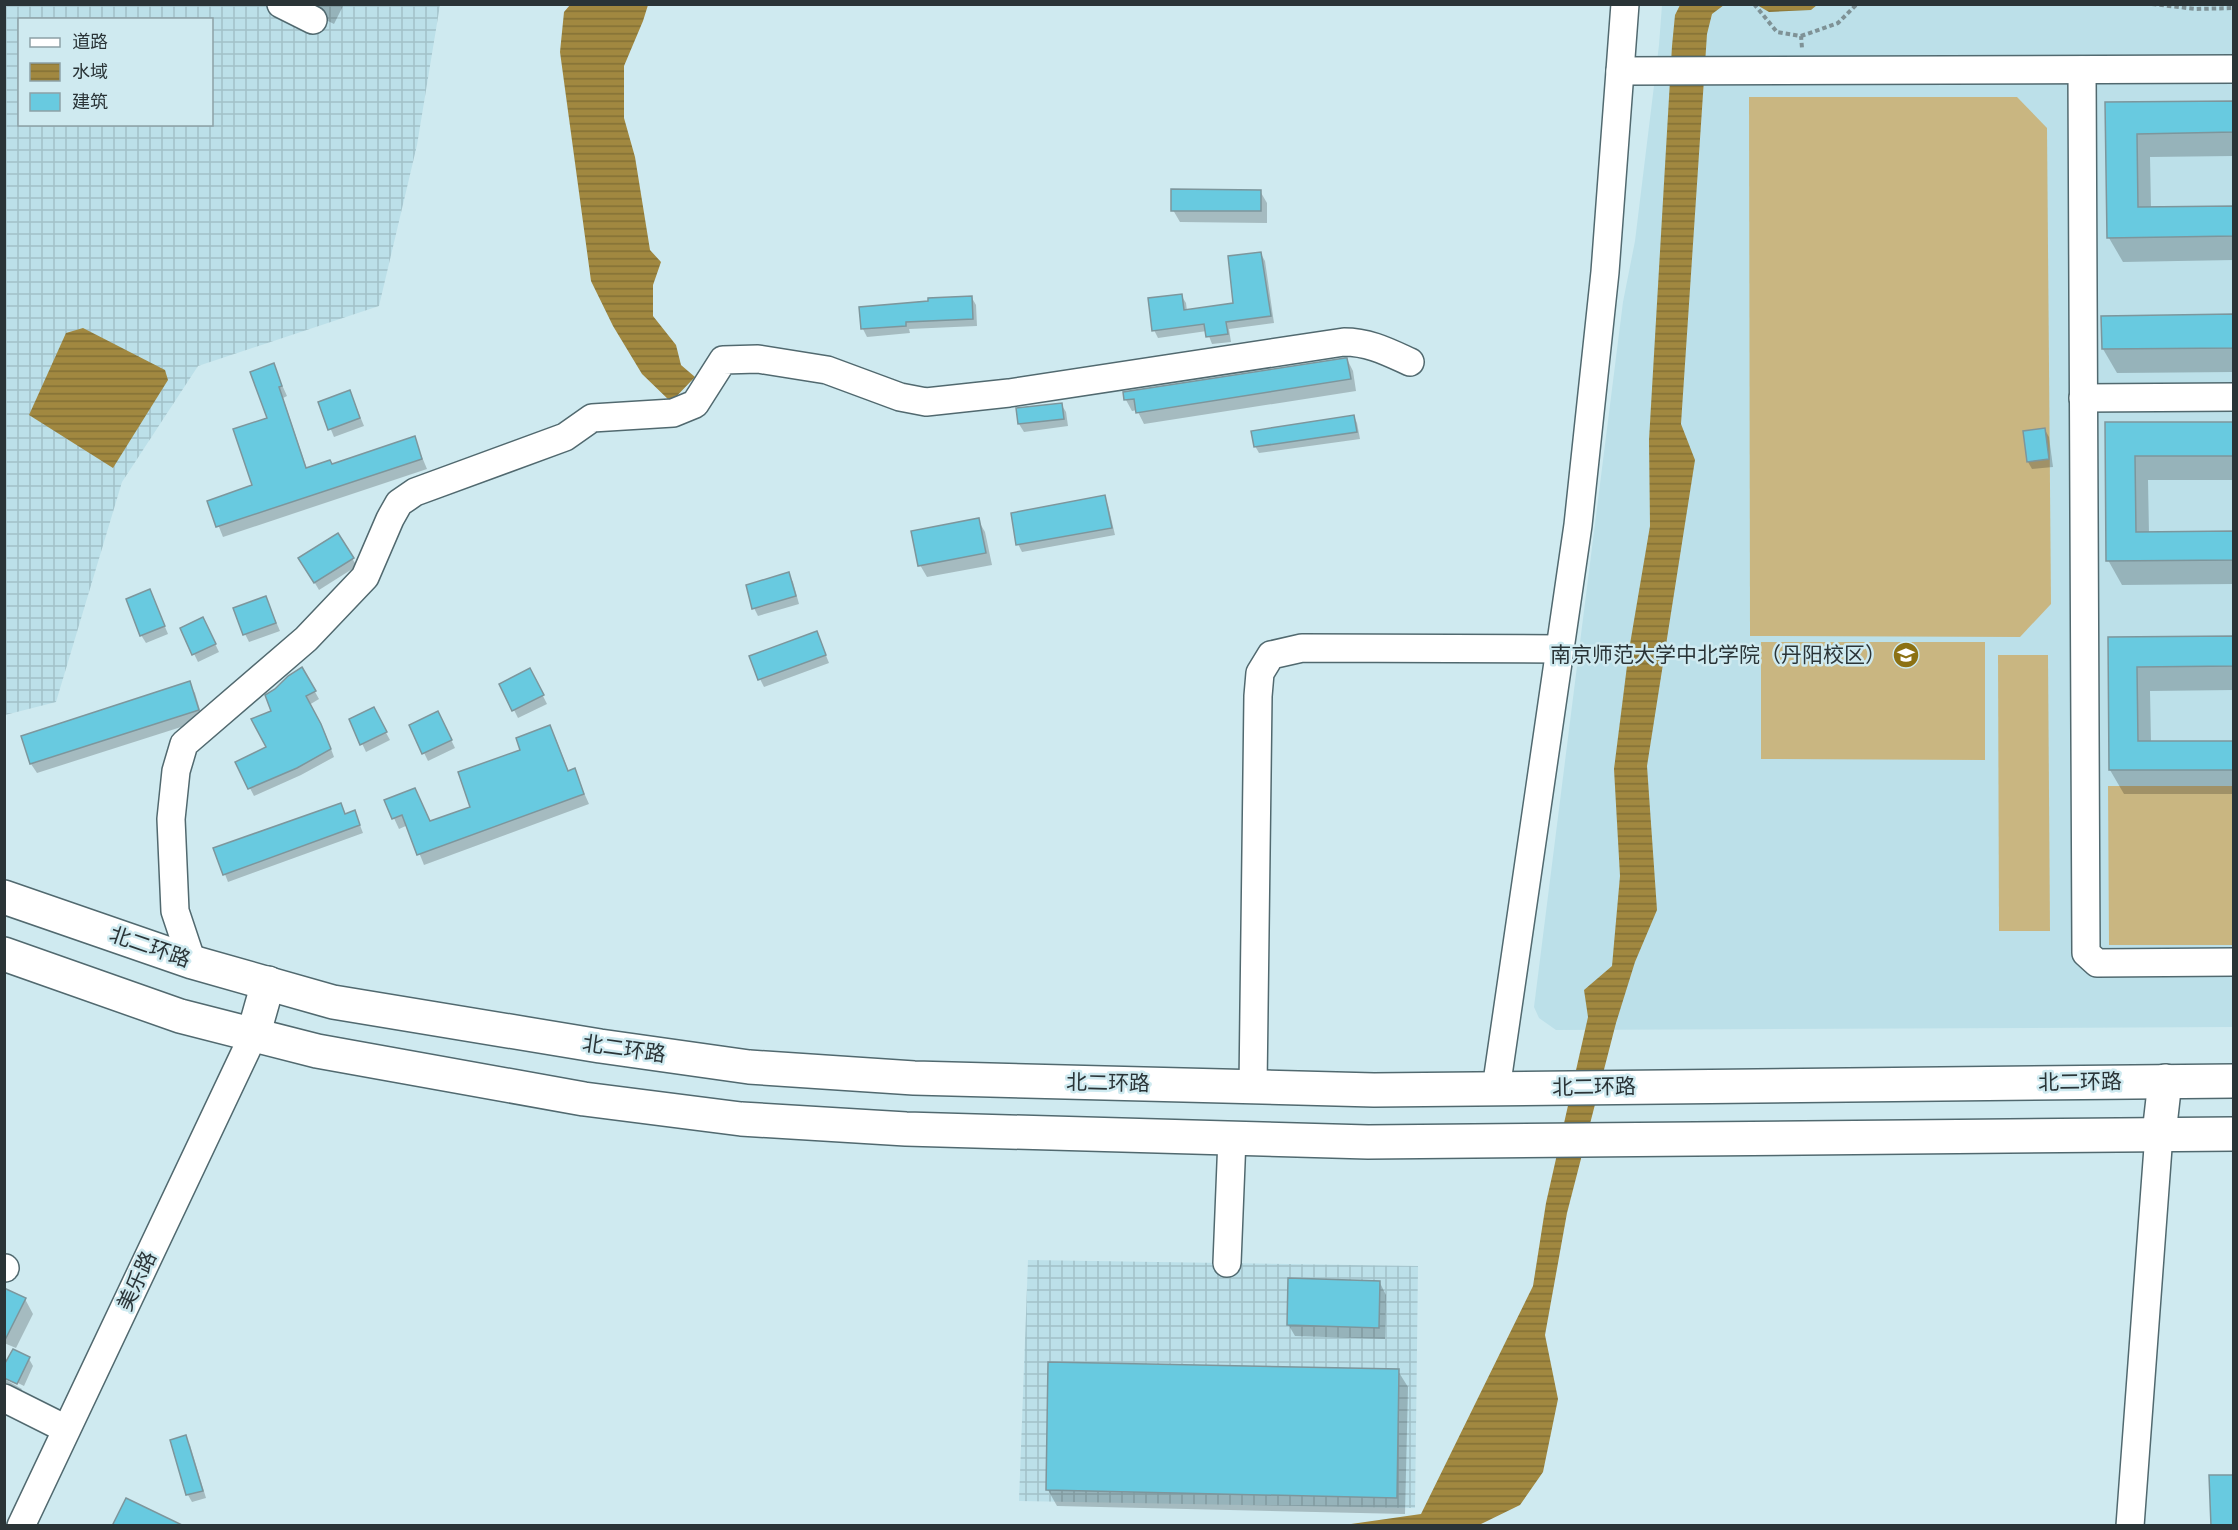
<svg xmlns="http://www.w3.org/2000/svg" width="2238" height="1530" viewBox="0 0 2238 1530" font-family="'Fira Sans','Noto Sans SC',sans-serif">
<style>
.built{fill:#bce0e9}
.industrial{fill:url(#industrial-grid);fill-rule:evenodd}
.pitch{fill:#c9b681}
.water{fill:url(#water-rules)}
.shadow{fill:#0003}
.building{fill:#68cae0;stroke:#7d969c;stroke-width:1.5}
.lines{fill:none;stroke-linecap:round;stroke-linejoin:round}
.minor-casing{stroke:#51696f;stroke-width:30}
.major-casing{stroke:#51696f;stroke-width:36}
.path{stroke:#7f9296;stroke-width:4;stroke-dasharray:4.5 3;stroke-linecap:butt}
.minor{stroke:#fff;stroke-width:27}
.major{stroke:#fff;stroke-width:33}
.labels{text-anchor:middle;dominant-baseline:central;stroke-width:5;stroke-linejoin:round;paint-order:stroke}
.poi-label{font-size:21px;fill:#2a3437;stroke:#cfeaf0;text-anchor:end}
.street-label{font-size:21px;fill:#2a3437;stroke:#cfeaf0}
</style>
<defs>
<pattern id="industrial-grid" width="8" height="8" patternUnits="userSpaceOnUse" patternTransform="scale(1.5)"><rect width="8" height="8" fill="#bce0e9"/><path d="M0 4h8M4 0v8" fill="none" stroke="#a2c1c8"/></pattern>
<pattern id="water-rules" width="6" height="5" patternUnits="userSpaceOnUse" patternTransform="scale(1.5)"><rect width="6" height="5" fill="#a18840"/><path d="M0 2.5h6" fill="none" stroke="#837036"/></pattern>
</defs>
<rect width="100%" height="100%" fill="#cfeaf0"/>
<polygon class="built" points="1662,5 2233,5 2233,1027 1556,1030 1539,1018 1534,1007 1623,302 1635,241 1659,45"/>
<g class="industrial">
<path d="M5,5H440L417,145L379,306L198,366L122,482L56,702L5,715ZM20,20H212V124H20Z"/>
<polygon points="1028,1260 1418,1266 1415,1508 1019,1501"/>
</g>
<g class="pitch">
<polygon points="1749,97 2017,97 2047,128 2051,604 2020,637 1750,636"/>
<polygon points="1761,642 1985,642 1985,760 1761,759"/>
<polygon points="1998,655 2048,655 2050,931 1999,931"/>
<polygon points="2108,786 2233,786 2233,945 2109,945"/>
</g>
<g class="water">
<polygon points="570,5 648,5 643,21 624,66 624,118 635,157 650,250 661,262 653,285 653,316 676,345 681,365 695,377 671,402 642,374 613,326 591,281 560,52 564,12"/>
<polygon points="1680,5 1737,5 1724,5 1712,14 1707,34 1681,424 1695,460 1647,766 1657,910 1635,962 1616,1023 1567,1213 1545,1335 1558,1399 1543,1472 1520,1505 1479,1525 1337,1526 1421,1514 1533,1286 1546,1203 1588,1017 1584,990 1612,966 1620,876 1614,769 1629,650 1650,526 1649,440 1672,46 1675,15"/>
<polygon points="1757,5 1817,5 1811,10 1769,12"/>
<polygon points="83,328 165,370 168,380 113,468 29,415 66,333"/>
</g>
<g class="shadow">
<polygon points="294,4 344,4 334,24"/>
<polygon points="2234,103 2234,156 2150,157 2151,208 2234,207 2234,260 2123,262 2109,238 2107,104"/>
<polygon points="1260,191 1267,203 1267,223 1180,222 1173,210"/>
<polygon points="1261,254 1265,261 1274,323 1229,329 1231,342 1212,344 1207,331 1158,338 1154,330 1181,295 1186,303 1187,311 1235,304"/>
<polygon points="972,298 976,305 977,326 909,329 910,333 867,337 863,329"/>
<polygon points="2234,316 2234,372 2117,373 2103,349"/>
<polygon points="1347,359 1353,371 1356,391 1144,424 1137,410 1132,411 1126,400"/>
<polygon points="273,365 287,396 283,398 307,469 332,466 414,438 427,469 223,537 209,502 254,485 269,419"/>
<polygon points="353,399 364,426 334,437 320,403"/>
<polygon points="1061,404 1066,412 1068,426 1024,432 1019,424 1017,410"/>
<polygon points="1354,416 1357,423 1360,439 1259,453 1255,446"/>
<polygon points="2234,423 2234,480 2148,480 2149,533 2234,533 2234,584 2122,585 2108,560 2107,424"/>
<polygon points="2045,430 2049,437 2053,467 2032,469 2028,462"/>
<polygon points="1104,497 1108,505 1115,535 1022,552 1018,544"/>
<polygon points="978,520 985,532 992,565 927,577 920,565"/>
<polygon points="337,535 357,566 319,590 300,558"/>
<polygon points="788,574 793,582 799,604 758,616 754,608"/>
<polygon points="150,591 168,634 146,643 141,635"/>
<polygon points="266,598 280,631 249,642 245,634"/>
<polygon points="207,627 219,652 198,662 182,629"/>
<polygon points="817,633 829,663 764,687 760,679"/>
<polygon points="2109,638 2234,638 2234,690 2150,691 2151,742 2234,742 2234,794 2124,794 2110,770"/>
<polygon points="302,669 319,699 309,705 325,733 334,757 301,775 254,796 237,763 268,748"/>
<polygon points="534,678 547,704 518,718 514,710"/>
<polygon points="189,683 195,693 203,720 37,773 31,764 23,737"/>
<polygon points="373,709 390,740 366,752 351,720"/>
<polygon points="442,721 455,748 428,761 411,726"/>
<polygon points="555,737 569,772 574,770 589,804 424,865 408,825 399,829 386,801 430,823 472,808 522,750"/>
<polygon points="340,805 346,815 358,820 363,833 228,882 215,849"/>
<polygon points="1380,1283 1386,1295 1385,1339 1295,1336 1288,1324"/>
<polygon points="4,1289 25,1299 33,1314 16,1348 4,1343"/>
<polygon points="29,1359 33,1366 24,1386 6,1377 6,1380 22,1389 21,1391 6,1383 4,1369"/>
<polygon points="1398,1371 1408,1387 1405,1514 1057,1506 1048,1490"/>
<polygon points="185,1437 190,1445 206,1498 192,1502 188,1495 172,1441"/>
</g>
<g class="building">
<polygon points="2234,101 2234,132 2137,134 2138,207 2234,206 2234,236 2107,238 2105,102"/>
<polygon points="1171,189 1261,190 1261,211 1171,211"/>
<polygon points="1261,252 1271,316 1226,322 1228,334 1206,337 1204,324 1152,331 1148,298 1182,294 1184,310 1233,303 1228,256"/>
<polygon points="972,296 973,319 906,322 906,326 861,329 859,307 928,301 928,298"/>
<polygon points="2234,314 2234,348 2102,349 2101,316"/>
<polygon points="1345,358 1347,358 1351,379 1136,413 1134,399 1124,400 1123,392"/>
<polygon points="274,363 282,386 279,387 306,468 330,460 332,464 415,436 422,459 216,527 207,501 252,485 233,429 267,418 250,372"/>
<polygon points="350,390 360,418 328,430 318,402"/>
<polygon points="1062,403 1064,419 1018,424 1016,408"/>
<polygon points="1354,415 1357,432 1254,447 1251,431"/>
<polygon points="2105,422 2234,422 2234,456 2135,456 2136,532 2234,531 2234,560 2106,561"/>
<polygon points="2045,428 2049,459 2027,462 2023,431"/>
<polygon points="1105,495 1112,528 1016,545 1011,513"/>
<polygon points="979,518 986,553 918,566 911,531"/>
<polygon points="338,533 354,558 314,583 298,558"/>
<polygon points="789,572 796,596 752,609 746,585"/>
<polygon points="150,589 165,626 140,636 126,599"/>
<polygon points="266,596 276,623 243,635 233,608"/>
<polygon points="203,617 216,644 192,655 180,628"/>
<polygon points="817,631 826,655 758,680 749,656"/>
<polygon points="2234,636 2234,666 2137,667 2138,741 2234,741 2234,770 2109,770 2108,637"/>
<polygon points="302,667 316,691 306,696 321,724 331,749 297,768 248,789 235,762 266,747 251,719 271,711 265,695 275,689 288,676"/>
<polygon points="530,668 544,695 512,711 499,684"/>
<polygon points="190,681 199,710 30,764 21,736"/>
<polygon points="374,707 387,732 360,745 349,719"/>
<polygon points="438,711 452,740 422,754 409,725"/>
<polygon points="550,725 568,771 575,768 584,794 417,855 402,815 392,819 384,800 415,788 430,821 470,807 458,772 520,750 516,738"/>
<polygon points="341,803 345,814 355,810 360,825 223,875 213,848"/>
<polygon points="1288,1278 1380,1281 1379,1328 1287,1325"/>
<polygon points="4,1288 26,1298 4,1342"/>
<polygon points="13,1349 30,1357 17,1384 4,1378 4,1365"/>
<polygon points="1048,1362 1399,1369 1397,1498 1046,1490"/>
<polygon points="186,1435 203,1491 186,1495 170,1440"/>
<polygon points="2209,1475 2234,1475 2234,1526 2211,1526"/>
<polygon points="126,1498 184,1526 112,1526"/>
</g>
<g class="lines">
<defs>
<g id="minor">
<polyline points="281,4 313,20"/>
<polyline points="2082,70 2086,953 2097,963 2234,962"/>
<polyline points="1620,71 2234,69"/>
<polyline points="2083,398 2234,397"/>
<path d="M192,962L175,911L171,819L176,771L184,744L306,639L365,577L390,519L399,503L415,492L565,437L592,418L673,413L695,404L723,360L758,359L827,370L900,397L926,402L1009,393L1344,342C1369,342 1388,352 1410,362"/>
<polyline points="1253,1087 1258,696 1260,673 1271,655 1302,648 1560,649"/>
<polyline points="1496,1089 1578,525 1605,272 1625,4"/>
<polyline points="1227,1263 1232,1138"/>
<polyline points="4,1268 5,1268"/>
<polyline points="4,1398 66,1429"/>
<polyline points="21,1526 253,1036"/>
<polyline points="2130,1526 2159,1134"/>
</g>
<g id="major">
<polyline points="4,897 192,962 333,1002 600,1046 749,1067 914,1078 1374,1090 2234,1081"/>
<polyline points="4,954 180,1016 317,1051 584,1099 741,1119 906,1129 1368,1142 2234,1134"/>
<polyline points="253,1036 268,983"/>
<polyline points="2159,1134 2165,1081"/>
</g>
</defs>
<use href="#minor" class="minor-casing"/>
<use href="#major" class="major-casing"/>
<g class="path">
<polyline points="1754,4 1777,32 1801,36 1802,48"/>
<polyline points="2152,4 2196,9 2234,8"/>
<polyline points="1801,36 1838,23 1857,4"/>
</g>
<use href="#minor" class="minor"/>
<use href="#major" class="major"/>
</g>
<defs>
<symbol id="university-disc" viewBox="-11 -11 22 22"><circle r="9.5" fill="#8c7113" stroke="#cfeaf0"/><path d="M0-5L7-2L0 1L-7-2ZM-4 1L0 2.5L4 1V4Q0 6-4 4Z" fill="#fff"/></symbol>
</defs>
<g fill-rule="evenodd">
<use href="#university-disc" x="1891" y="640" width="30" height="30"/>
</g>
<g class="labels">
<g class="poi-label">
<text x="1886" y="655">南京师范大学中北学院（丹阳校区）</text>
</g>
<g class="street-label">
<text transform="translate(150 947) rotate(19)">北二环路</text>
<text transform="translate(624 1049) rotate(8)">北二环路</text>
<text transform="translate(2080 1082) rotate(-1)">北二环路</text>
<text transform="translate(1108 1083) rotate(1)">北二环路</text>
<text transform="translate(1594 1087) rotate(-1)">北二环路</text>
<text transform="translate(137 1281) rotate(-65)">美乐路</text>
</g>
</g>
<rect width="2238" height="1530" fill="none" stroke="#2a3437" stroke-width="12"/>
<rect x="18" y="18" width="195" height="108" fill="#cfeaf0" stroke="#8da1a6" stroke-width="1.5"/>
<rect x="30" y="38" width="30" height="9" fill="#ffffff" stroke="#8da1a6" stroke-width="1.5"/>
<text x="72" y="48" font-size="18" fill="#2a3437">道路</text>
<rect x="30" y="63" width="30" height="18" fill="url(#water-rules)" stroke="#8da1a6" stroke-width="1.5"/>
<text x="72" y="78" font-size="18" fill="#2a3437">水域</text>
<rect x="30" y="93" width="30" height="18" fill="#68cae0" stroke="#8da1a6" stroke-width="1.5"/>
<text x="72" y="108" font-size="18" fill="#2a3437">建筑</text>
</svg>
